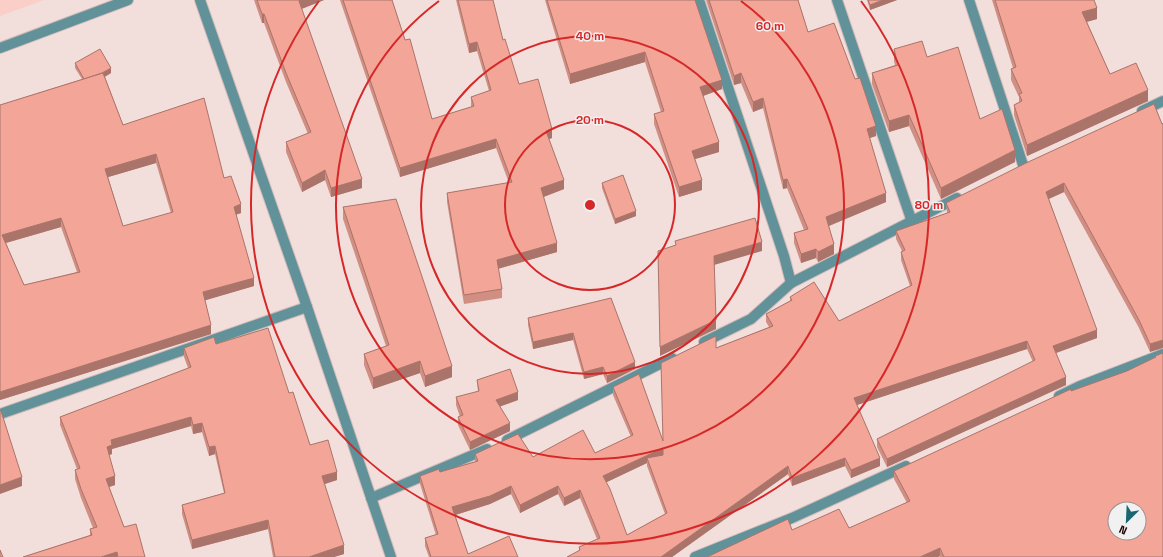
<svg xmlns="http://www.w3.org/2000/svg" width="1163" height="557" viewBox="0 0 1163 557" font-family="'Space Grotesk',sans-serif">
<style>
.built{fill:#f9cfc8}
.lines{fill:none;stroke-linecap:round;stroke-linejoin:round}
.street-casing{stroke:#d1bbb8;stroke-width:12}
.street{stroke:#61929a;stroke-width:10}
.wall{fill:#d18e83;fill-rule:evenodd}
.shaded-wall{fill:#aa746a}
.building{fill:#f3a598;stroke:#aa746a;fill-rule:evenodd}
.ring{fill:none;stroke:#d62828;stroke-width:2}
.centre{fill:#d62828;stroke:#f1f1f1;stroke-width:2}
.ring-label{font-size:12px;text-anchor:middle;font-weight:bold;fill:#d62828;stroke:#f1f1f1;stroke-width:3;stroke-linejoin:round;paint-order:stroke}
</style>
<rect width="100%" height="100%" fill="#f2dedb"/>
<polygon class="built" points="0,0 44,0 0,16"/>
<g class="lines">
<defs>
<g id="street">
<polyline points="200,0 307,307 391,557"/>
<polyline points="699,0 784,256 791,283 957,198"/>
<polyline points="837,0 912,222"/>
<polyline points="969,0 1023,165"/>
<polyline points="0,48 128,0"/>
<polyline points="1142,111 1163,101"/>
<polyline points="704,342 751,319 791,283"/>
<polyline points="1059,396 1080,386 1163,354"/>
<polyline points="0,414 307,307"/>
<polyline points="507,440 672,358"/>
<polyline points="371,498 487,449"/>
<polyline points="695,557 792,518 906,466"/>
</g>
</defs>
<use href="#street" class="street-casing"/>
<use href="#street" class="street"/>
</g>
<g class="wall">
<polygon points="254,0 324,0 301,9 362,188 331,197 325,180 302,192 286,152 286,142 308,134 286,82 264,23 262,23"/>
<polygon points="340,0 392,0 432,119 471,107 471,97 489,91 477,51 469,53 456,0 493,0 503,40 519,84 552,138 549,139 564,189 543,197 557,252 498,269 502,289 502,298 464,304 447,202 447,193 509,183 496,148 400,177"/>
<polygon points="545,0 695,0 722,89 703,96 719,152 695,159 702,190 679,197 654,124 654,114 661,112 645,62 570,84"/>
<polygon points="706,0 798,0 808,32 876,136 869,138 886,202 829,226 834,254 818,262 816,258 801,263 794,243 794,233 804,230 787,188 783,189 763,108 753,112 741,83 734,85"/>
<polygon points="867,0 897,0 870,10"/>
<polygon points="992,0 1094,0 1097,19 1087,22 1110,74 1148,101 1027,156 1014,115 1014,105 1019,102 1019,97 1011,80 1011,69 1013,68"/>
<polygon points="894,49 927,57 980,119 1015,162 941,199 909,126 889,132 872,84 872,73 895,65 894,61"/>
<path d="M75,63L111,73L105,77L123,125L224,178L241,213L236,215L254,286L205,300L211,334L0,400V105L82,79L75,68ZM156,163L171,213L123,226L108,177ZM61,227L77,272L24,285L6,243Z"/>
<path d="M1154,104L1150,352L1139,328L1064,192L1049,199L1097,338L1056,353L1066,385L887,467L877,447V439L1033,362L1027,349L857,405L880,466L851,478L845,466L792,486L788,474L672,557L579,551V547L597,539L580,498L564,506L558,494L520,513L511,494L490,504L455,515L468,554L518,557H429L425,546V538L436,535L420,484V476L440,472L475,462V454L533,457L595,453L631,437L613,395V387L663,440L716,348L769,327L766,322V314L790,301V297L839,321L910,286L901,260V252L902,251L896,239V231L947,213L946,203ZM647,463V466L665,514L627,535L606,482Z"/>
<polygon points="602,183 636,216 615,224 602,188"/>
<polygon points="343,207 452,377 425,387 420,373 373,389 364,365 364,354 386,346 343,219"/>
<polygon points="611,298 635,369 607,383 603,374 584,379 573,340 533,349 528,325 528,318"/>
<polygon points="216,344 289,393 310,445 337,480 324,484 344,554 334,557 273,557 268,529 192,549 182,514 182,505 224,493 215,454 209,456 202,432 193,434 191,426 112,449 112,454 109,455 115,485 109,487 124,527 145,557 23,557 90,535 90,529 93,528 81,498 75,479 75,470 77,469 60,425 60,417 188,368 184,357 184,348"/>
<polygon points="1163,353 1163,557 940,557 940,556 938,557 707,557 792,530 849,528 907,503 894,479 894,471 1071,391 1127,371 1155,357 1155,356"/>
<polygon points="477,380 518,400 500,406 510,431 470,450 458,425 458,417 460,417 456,405 456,397 478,392"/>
</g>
<g class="shaded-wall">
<polygon points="300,0 324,0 299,10 299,1"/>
<polygon points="883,0 897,0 870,10 870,5"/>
<polygon points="1097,8 1097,19 1082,23 1082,12"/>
<rect x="262" y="14" width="2" height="9"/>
<polygon points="477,42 477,51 469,53 469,44"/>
<polygon points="645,52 645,62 570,84 570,74"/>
<polygon points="111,68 111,73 86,87 86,82"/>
<polygon points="741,73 741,83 734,85 734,76"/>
<polygon points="722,80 722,89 700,97 700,87"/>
<polygon points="1148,90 1148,101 1027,156 1027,145"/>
<polygon points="763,98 763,108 753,112 753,102"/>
<polygon points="909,115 909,126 889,132 889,121"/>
<polygon points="876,126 876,136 867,139 867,129"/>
<polygon points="552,129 552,138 546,140 546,131"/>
<polygon points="496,139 496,148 400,177 400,168"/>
<polygon points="719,142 719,152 692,160 692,151"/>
<polygon points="1015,150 1015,162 941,199 941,188"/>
<polygon points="156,154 156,163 105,178 105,169"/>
<polygon points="325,170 325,180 302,192 302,183"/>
<polygon points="362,179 362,188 331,197 331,188"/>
<polygon points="787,179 787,188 783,189 783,180"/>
<polygon points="564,180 564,189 541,198 541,188"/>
<polygon points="702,180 702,190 679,197 679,187"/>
<polygon points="1064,183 1064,192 1046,200 1046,192"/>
<polygon points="886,193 886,202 826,227 826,217"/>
<polygon points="241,204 241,213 234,215 234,207"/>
<polygon points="636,211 636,216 615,224 615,219"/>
<polygon points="61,218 61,227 2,244 2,235"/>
<polygon points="762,242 762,251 714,265 714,256"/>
<polygon points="557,243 557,252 497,269 497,260"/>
<polygon points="834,244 834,254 818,262 818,252"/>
<polygon points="816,249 816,258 801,263 801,254"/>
<polygon points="254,278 254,286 203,301 203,292"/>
<polygon points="716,320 716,329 660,356 660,347"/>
<polygon points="211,325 211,334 0,400 0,392"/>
<polygon points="1097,330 1097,338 1053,354 1053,346"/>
<polygon points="573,333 573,340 533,349 533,342"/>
<polygon points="1163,340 1163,348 1150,352 1150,344"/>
<polygon points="1027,341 1027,349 854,406 854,398"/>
<polygon points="420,361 420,373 373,389 373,378"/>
<polygon points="635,362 635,369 607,383 607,376"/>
<polygon points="452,366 452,377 425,387 425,376"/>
<polygon points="603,367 603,374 584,379 584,372"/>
<polygon points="1066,377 1066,385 887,467 887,459"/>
<polygon points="518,392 518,400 496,408 496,400"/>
<polygon points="191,417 191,426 112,449 112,454 107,456 107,447 111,440"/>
<polygon points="202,423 202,432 193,434 193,425"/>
<polygon points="510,423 510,431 470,450 470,442"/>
<polygon points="215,446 215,454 209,456 209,447"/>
<polygon points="663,448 663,456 647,458 647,463 603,484 603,476"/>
<polygon points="845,458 845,466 792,486 792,478"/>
<polygon points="880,458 880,466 851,478 851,470"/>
<polygon points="788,466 788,474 672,557 661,557"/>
<polygon points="337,472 337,480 322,485 322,476"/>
<polygon points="115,476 115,485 106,488 106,479"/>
<polygon points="22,477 22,486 0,494 0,485"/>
<polygon points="511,486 511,494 490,504 452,516 452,507"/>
<polygon points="558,486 558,494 520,513 520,505"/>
<polygon points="580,490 580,498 564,506 564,498"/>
<polygon points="268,520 268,529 192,549 192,540"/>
<polygon points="344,545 344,554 334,557 309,557"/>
<polygon points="940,548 940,556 938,557 920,557"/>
<polygon points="117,552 117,557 101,557"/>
</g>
<g class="building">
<polygon points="257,0 300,0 299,1 362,179 331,188 325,170 302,183 286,142 311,132 286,73 264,14 262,14"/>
<polygon points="343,0 392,0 405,40 410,39 432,119 474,106 471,97 491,90 477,42 469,44 458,0 493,0 503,40 505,39 519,84 538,79 552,129 546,131 564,180 541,188 557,243 497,260 502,289 464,295 447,193 512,182 496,139 400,168"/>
<polygon points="547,0 695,0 722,80 700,87 719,142 692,151 702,180 679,187 654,114 664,111 645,52 570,74"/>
<polygon points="709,0 798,0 808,32 834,23 855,79 860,78 876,126 867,129 886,193 826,217 834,244 818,252 816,249 801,254 794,233 808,229 787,179 783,180 763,98 753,102 741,73 734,76"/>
<polygon points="868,0 883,0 870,5"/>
<polygon points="995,0 1094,0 1097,8 1082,12 1110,74 1136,63 1148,90 1027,145 1014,105 1022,101 1019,94 1022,93 1011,69 1016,67"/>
<polygon points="922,41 927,57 958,47 980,119 1002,109 1015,150 941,188 909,115 889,121 872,73 898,65 894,49"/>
<polygon points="100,49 111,68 102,73 84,79 75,63"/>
<path d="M103,73L123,125L204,98L224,178L231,176L241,204L234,207L254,278L203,292L211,325L0,392V105ZM156,154L173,212L123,226L105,169ZM61,218L80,272L24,285L2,235Z"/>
<path d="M1154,104L1162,124L1163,123V340L1150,344L1139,320L1064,183L1046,192L1097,330L1053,346L1066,377L887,459L877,439L1035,360L1027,341L854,398L880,458L851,470L845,458L792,478L788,466L661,557H567L580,550L579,547L600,538L580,490L564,498L558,486L520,505L511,486L490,496L452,507L468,554L509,536L518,557H431L425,538L438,534L420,476L439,469L440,472L478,461L475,454L518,434L533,457L583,430L595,453L633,435L613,387L639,374L663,441L661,363L716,336V348L773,326L766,314L792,300L790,297L814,282L839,321L912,285L901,252L905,250L896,231L950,212L946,203L1026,163ZM663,448V455L647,458L667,513L627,535L610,489L603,476Z"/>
<polygon points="623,175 636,211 615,219 602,183"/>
<polygon points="396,199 452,366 425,376 420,361 373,378 364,354 389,345 343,207"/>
<polygon points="755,218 762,242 714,256 716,320 660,347 658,251 676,245 675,241"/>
<polygon points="611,298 635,362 607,376 603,367 584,372 573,333 533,342 528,318"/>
<polygon points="268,328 289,393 293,392 310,445 328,440 337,472 322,476 344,545 309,557 275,557 268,520 192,540 182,505 225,493 215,446 209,447 202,423 193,425 191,417 111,440 112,445 107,447 115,476 106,479 124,527 136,524 145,557 118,557 117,552 101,557 23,557 92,535 90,529 97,527 81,489 75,470 80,468 60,417 191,367 184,348 214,337 216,344"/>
<path d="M1163,353V557H944L940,548L920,557H707L788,519L792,530L839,509L849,528L910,501L894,471L1071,389V391L1127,371L1156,357L1155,356ZM1115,509H1139V533H1115Z"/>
<polygon points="510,369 518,392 496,400 510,423 470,442 458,417 463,415 456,397 479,391 477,380"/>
<polygon points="0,411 1,411 22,477 0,485"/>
<polygon points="0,550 3,557 0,557"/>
</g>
<g class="ring">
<circle cx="590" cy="205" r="85"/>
<circle cx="590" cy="205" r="169"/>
<path d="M741 1A254 254 0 1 1 439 1"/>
<path d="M861 1A339 339 0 1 1 319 1"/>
</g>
<circle cx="590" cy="205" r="6" class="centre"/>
<g class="ring-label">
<text x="770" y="30">60 m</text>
<text x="590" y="40">40 m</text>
<text x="590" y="124">20 m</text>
<text x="929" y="209">80 m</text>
</g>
<g transform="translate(1127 521) rotate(204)"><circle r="19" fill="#f1f1f1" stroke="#9e9291"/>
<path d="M0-3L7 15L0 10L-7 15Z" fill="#1a6570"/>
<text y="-6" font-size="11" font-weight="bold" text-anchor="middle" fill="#210402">N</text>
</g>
</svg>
